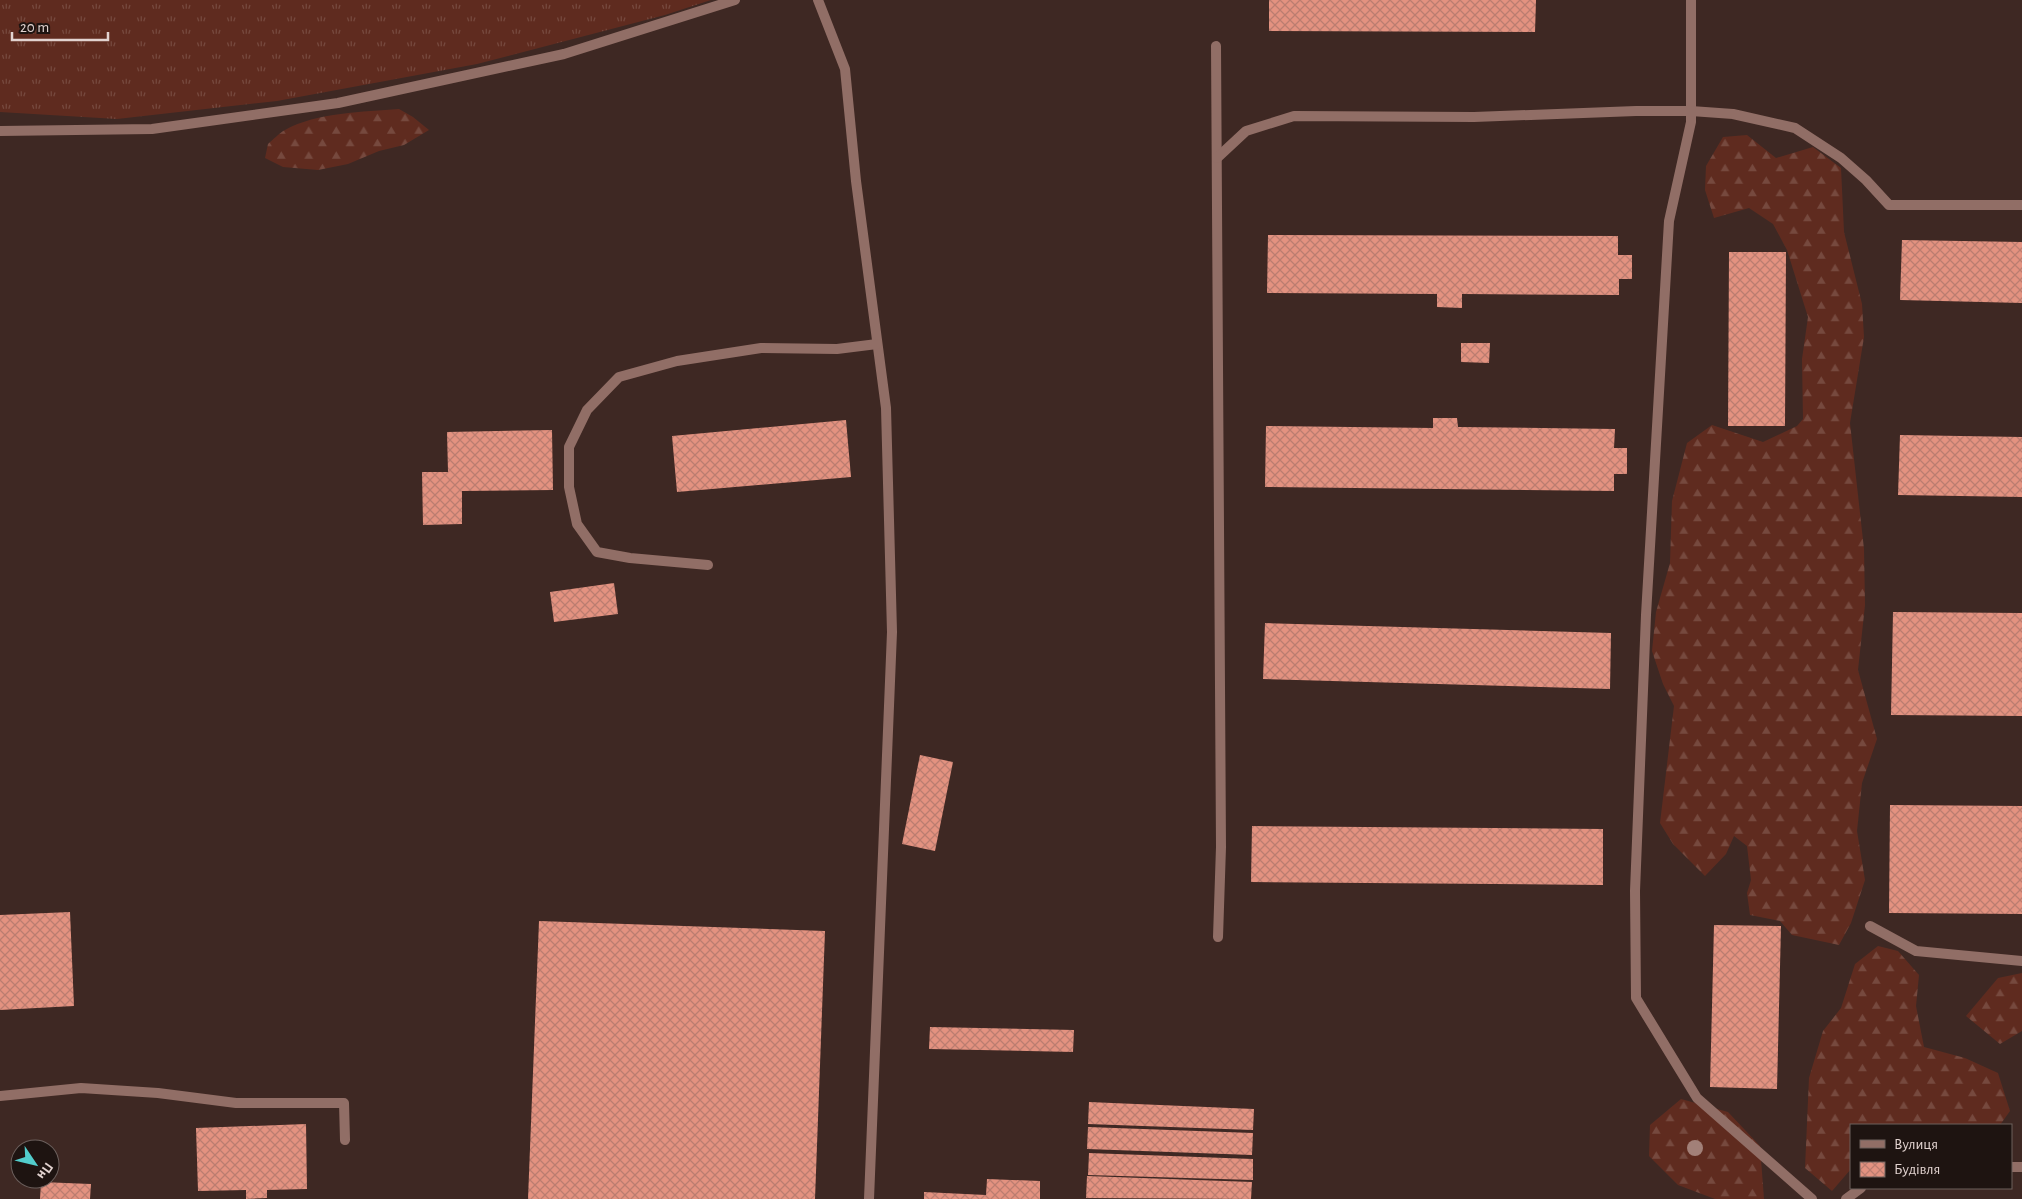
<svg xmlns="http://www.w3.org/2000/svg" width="2022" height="1199" viewBox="0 0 2022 1199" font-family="'Alegreya Sans',sans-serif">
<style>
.grass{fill:url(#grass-tufts)}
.forest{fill:url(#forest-firs)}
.building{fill:url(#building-cross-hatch)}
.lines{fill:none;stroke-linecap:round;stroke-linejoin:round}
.service{stroke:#916e66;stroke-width:10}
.minor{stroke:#916e66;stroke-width:10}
.tree{fill:#a28078}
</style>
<defs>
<pattern id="grass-tufts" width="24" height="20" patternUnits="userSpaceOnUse" patternTransform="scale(1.25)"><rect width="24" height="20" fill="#5f2b1f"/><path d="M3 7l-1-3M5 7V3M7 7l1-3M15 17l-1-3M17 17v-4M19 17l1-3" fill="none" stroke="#76493e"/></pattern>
<pattern id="forest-firs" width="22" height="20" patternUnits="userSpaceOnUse" patternTransform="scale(1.25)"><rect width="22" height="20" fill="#5f2b1f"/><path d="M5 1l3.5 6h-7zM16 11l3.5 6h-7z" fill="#76493e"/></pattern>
<pattern id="building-cross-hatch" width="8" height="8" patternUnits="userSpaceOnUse" patternTransform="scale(1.25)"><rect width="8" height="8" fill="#e39280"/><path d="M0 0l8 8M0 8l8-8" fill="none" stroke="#bb7d70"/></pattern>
</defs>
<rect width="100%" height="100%" fill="#3e2823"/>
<polygon class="grass" points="0,0 711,0 665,15 477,64 277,101 117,119 0,112"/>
<g class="forest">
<path d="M399,109L413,117L429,130L404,145L379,151L348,164L318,170L283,167L265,158L268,144C273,140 279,133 285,130C317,112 364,112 399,109Z"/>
<polygon points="1747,135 1776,158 1813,147 1841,168 1844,232 1862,304 1864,337 1850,423 1864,549 1865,605 1858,670 1877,739 1862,783 1857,831 1865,880 1851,923 1839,945 1792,935 1780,921 1750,915 1747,893 1751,880 1747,846 1734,836 1726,854 1705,876 1673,844 1660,823 1674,706 1663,684 1652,651 1656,612 1670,563 1672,501 1687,443 1712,425 1763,442 1797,426 1803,419 1802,359 1808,317 1787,250 1773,224 1749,208 1714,218 1705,190 1706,166 1723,137"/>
<polygon points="1878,946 1898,951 1919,975 1916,1006 1924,1047 1965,1058 1998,1073 2010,1111 2000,1125 1851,1125 1851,1169 1832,1191 1805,1168 1809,1078 1823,1031 1841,1008 1855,964"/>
<polygon points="2022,973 2022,1031 2000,1044 1966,1016 1998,978"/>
<polygon points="1681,1099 1728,1112 1760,1146 1764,1199 1715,1199 1678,1185 1649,1156 1650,1125"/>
</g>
<g class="building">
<polygon points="1269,0 1536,0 1535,32 1269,31"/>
<polygon points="1268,235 1618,236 1618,255 1632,255 1632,279 1619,279 1619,295 1462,294 1462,308 1437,307 1437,294 1267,293"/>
<polygon points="1902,240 2022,242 2022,303 1900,300"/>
<polygon points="1729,252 1786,252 1785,426 1728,426"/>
<polygon points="1461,343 1490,343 1489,363 1461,362"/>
<polygon points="1433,418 1457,418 1458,427 1615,429 1614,448 1627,448 1627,474 1614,474 1614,491 1265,487 1266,426 1433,428"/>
<polygon points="846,420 851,477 677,492 672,436"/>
<polygon points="552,430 553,490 462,491 462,524 423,525 422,472 448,472 447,432"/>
<polygon points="1900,435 2022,437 2022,497 1898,495"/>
<polygon points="614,583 618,614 554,622 550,592"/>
<polygon points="1893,612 2022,613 2022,716 1891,715"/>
<polygon points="1265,623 1611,633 1610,689 1263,679"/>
<polygon points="920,755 953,762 935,851 902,844"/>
<polygon points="1890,805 2022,806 2022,914 1889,913"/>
<polygon points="1252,826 1603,829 1603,885 1251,882"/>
<polygon points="70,912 74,1006 0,1010 0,915"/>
<polygon points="539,921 825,931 815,1199 528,1199"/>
<polygon points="1714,925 1781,926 1777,1089 1710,1087"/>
<polygon points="930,1027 1074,1030 1073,1052 929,1049"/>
<polygon points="1089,1102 1254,1109 1253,1130 1088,1124"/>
<polygon points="306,1124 307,1189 267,1190 267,1198 246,1199 246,1190 198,1191 196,1128"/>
<polygon points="1088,1127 1253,1133 1252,1155 1087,1149"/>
<polygon points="1089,1153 1253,1159 1253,1180 1088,1175"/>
<polygon points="1087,1176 1252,1182 1251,1199 1086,1198"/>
<polygon points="987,1179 1040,1181 1040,1199 924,1199 924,1192 986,1195"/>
<polygon points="41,1182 91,1184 90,1199 40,1199"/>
</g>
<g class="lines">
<g class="service">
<polyline points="818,0 845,69 856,181 886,408 892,632 869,1199"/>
<polyline points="1691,0 1691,122 1669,221 1646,615 1635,891 1636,998 1697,1098 1812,1199"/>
<polyline points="1216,46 1221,847 1218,937"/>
<polyline points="1217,158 1246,131 1294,116 1474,117 1636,111 1691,111 1733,114 1795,128 1841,158 1866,180 1889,205 2022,205"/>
<polyline points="708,565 630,558 597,552 577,524 569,487 569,447 587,410 619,377 677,361 761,348 837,349 877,344"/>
<polyline points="1870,926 1916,951 2022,961"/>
<polyline points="0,1096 81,1088 158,1093 236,1103 344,1103 345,1140"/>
<polyline points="2011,1167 2022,1167"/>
<polyline points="1846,1199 1861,1188"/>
</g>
<polyline class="minor" points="0,131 152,129 338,103 564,54 735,0"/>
</g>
<circle class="tree" cx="1695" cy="1148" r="8"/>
<rect x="1850" y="1124" width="162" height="65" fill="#1e1411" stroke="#6c605d"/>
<rect x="1860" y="1140" width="25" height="8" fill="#916e66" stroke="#6c605d"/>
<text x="1894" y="1149" font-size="15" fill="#e2d3d0">Вулиця</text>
<rect x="1860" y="1162" width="25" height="15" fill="url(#building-cross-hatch)" stroke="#6c605d"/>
<text x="1894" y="1174" font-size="15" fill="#e2d3d0">Будівля</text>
<g transform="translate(35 1164) rotate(125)"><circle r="24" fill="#1e1411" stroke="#6c605d"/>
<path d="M0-4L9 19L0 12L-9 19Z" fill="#52cdcc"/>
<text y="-8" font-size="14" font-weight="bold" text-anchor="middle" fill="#e2d3d0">Пн</text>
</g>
<path d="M12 32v8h96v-8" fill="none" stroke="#e2d3d0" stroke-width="2.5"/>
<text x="20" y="32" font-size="15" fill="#e2d3d0" stroke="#1e1411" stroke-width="4" paint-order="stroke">20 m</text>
</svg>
